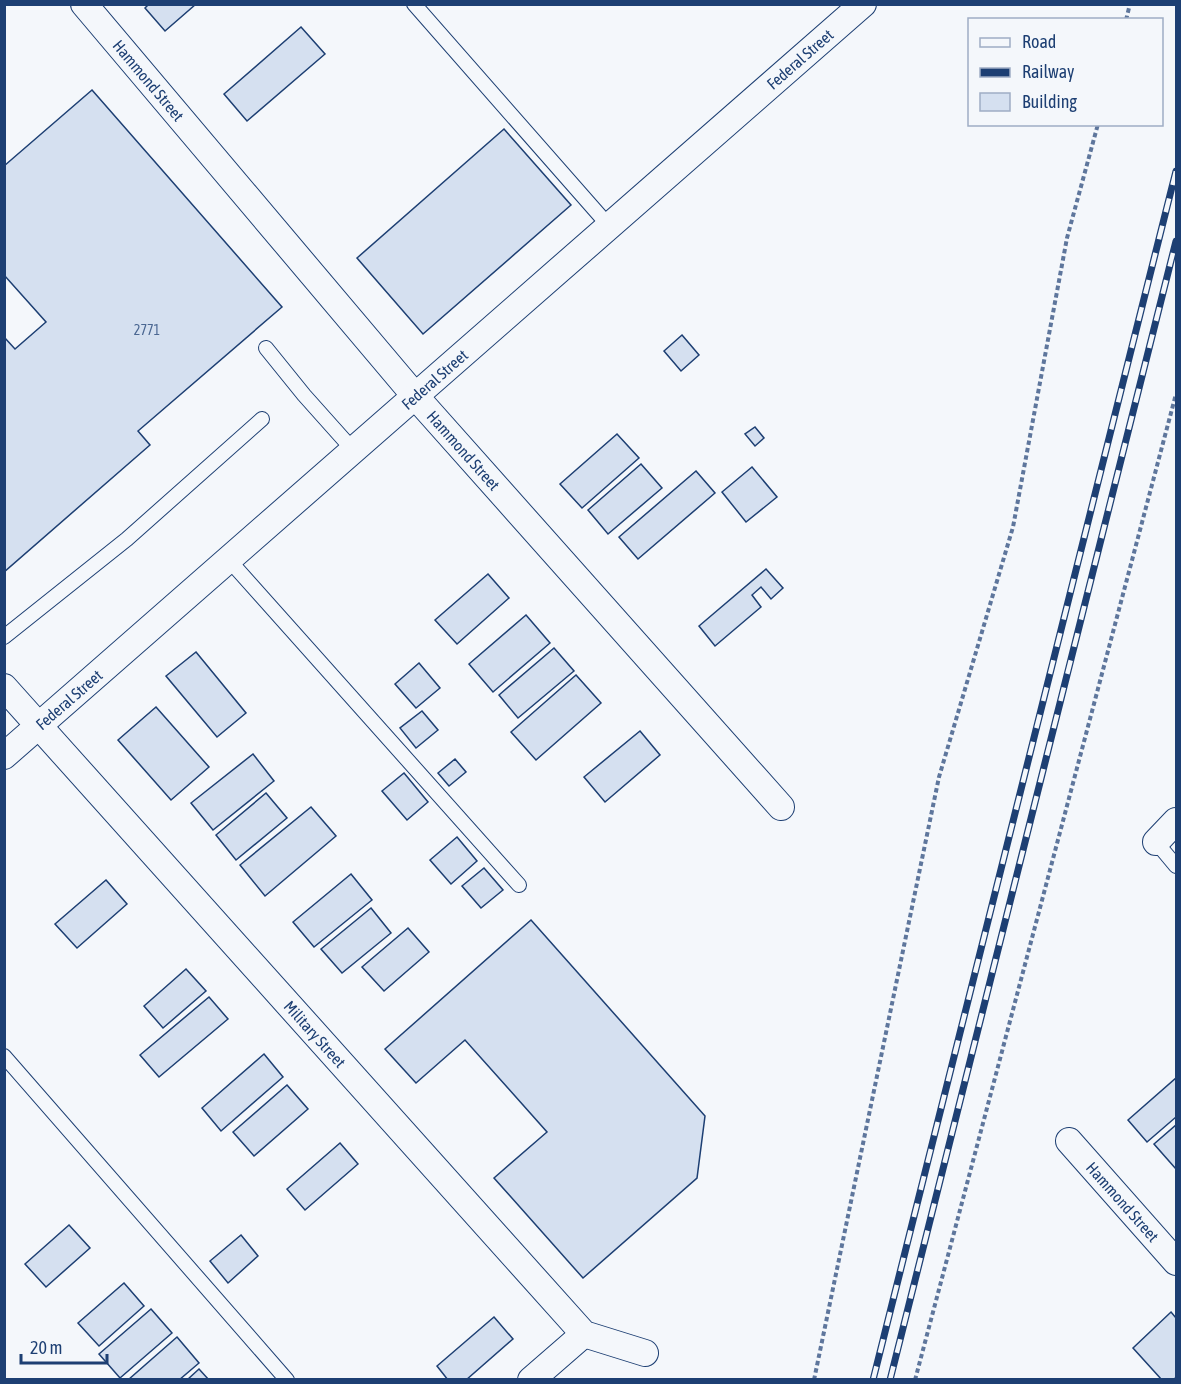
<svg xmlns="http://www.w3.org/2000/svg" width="1181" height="1384" viewBox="0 0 1181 1384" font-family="'Asap Condensed',sans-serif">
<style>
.building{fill:#d5e0f0;stroke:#1d3f73;stroke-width:1.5}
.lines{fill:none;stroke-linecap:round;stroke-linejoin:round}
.lane-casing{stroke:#1d3f73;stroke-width:16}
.street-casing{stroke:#1d3f73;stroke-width:28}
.path{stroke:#5e769c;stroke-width:4;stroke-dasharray:4.5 3;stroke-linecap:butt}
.lane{stroke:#f4f7fb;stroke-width:14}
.street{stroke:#f4f7fb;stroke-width:26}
.rail-casing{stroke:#1d3f73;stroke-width:7}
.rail{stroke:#f4f7fb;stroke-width:4.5;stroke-dasharray:14;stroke-linecap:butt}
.labels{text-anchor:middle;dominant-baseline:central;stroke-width:4.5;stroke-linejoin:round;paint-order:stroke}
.number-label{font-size:14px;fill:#4b6792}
.street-label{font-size:16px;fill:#1d3f73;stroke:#f4f7fb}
</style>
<rect width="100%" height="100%" fill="#f4f7fb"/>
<g class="building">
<polygon points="149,4 196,4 165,31 145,8"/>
<polygon points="301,27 325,54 247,121 224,94"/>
<polygon points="92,90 282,307 138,431 150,445 4,572 4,337 15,349 46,322 4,275 4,166"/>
<polygon points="504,129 571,205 423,334 357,258"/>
<polygon points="682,335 699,355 681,371 664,351"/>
<polygon points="755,427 764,438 755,446 745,434"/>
<polygon points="617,434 639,458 582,508 560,484"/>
<polygon points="641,464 662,488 608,534 588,510"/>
<polygon points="752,467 777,497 746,522 722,492"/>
<polygon points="696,471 715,493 638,559 619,537"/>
<polygon points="766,569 783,588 771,599 761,587 752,595 761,607 715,646 699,626"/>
<polygon points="488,574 509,598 457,644 435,620"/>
<polygon points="526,615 550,643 493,692 469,664"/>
<polygon points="554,648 574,671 518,718 499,695"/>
<polygon points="196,652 246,713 217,737 166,676"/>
<polygon points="419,663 440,688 416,708 395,684"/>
<polygon points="576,675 601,703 536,760 511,732"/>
<polygon points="156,707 209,767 171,800 118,740"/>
<polygon points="422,711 438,730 416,748 400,728"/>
<polygon points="640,731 660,755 605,802 584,777"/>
<polygon points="253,754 274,781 213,830 191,803"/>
<polygon points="455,759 466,772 449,786 438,773"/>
<polygon points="404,773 428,802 407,820 382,791"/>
<polygon points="266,793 287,818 236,860 216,835"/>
<polygon points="311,807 336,836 265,896 240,865"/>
<polygon points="457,837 477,861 451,884 430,860"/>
<polygon points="484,868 503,890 481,908 462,886"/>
<polygon points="351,874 372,900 314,947 293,922"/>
<polygon points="106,880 127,904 77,948 55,924"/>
<polygon points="371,908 391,933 342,973 321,949"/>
<polygon points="531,920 705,1116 697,1178 583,1278 494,1178 547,1132 465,1040 416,1083 385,1049"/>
<polygon points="408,928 429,952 384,991 362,967"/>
<polygon points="186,969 206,991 163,1028 144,1006"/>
<polygon points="209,997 228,1019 159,1077 140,1055"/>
<polygon points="264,1054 283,1077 221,1131 202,1108"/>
<polygon points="1176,1078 1176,1117 1147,1142 1128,1120"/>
<polygon points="287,1085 308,1109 254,1156 233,1132"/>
<polygon points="1176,1125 1176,1169 1154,1144"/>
<polygon points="340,1143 358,1164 305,1210 287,1189"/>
<polygon points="69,1225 90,1248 46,1287 25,1264"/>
<polygon points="241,1235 258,1256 228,1283 210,1261"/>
<polygon points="124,1283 144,1306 99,1346 78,1323"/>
<polygon points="151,1309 172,1333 120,1378 99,1354"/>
<polygon points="1171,1312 1176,1318 1176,1377 1174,1380 1162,1380 1133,1348"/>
<polygon points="494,1317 513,1339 466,1380 448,1380 437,1366"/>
<polygon points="177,1337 199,1363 179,1380 128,1380"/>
<polygon points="199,1369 209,1380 187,1380"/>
</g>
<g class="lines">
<defs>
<g id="lane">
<polyline points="414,4 609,226"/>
<polyline points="266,348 304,395 354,451"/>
<polyline points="229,560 519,885"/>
<polyline points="4,637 127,539 262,419"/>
<polyline points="1156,842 1176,866"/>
<polyline points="4,1056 287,1380"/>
</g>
<g id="street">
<path id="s1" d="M84,4L416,397L781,807"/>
<path id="s2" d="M4,687L584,1334L645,1353"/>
<path id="s3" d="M4,756C292,506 576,254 863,4"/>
<polyline points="1156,842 1176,821"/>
<path id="s4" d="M1069,1141L1176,1262"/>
<polyline points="531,1380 584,1334"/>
</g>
</defs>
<use href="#lane" class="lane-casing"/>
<use href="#street" class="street-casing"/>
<g class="path">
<polyline points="1126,20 1130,4"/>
<polyline points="814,1380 939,777 1013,527 1067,238 1098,124"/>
<polyline points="915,1380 1176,394"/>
</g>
<use href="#lane" class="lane"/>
<use href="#street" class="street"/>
<defs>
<g id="rail">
<polyline points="873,1380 1176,171"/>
<polyline points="890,1380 1176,241"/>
</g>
</defs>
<use href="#rail" class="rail-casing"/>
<use href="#rail" class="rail"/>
</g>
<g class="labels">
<g class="number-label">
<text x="147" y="330">2771</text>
</g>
<g class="street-label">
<text stroke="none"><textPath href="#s3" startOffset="1058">Federal Street</textPath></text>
<text stroke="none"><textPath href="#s1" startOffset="100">Hammond Street</textPath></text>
<text stroke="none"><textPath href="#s3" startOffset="572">Federal Street</textPath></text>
<text stroke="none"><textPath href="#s1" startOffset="586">Hammond Street</textPath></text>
<text stroke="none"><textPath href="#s3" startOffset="86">Federal Street</textPath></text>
<text stroke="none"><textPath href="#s2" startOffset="466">Military Street</textPath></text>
<text stroke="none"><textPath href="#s4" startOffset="81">Hammond Street</textPath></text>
</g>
</g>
<rect width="1181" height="1384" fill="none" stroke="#1d3f73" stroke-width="12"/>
<rect x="968" y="18" width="195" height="108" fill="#f4f7fb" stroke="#9eadc5" stroke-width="1.5"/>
<rect x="980" y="38" width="30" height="9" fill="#f4f7fb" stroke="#9eadc5" stroke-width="1.5"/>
<text x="1022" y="48" font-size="18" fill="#1d3f73">Road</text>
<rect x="980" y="68" width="30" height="9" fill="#1d3f73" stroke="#9eadc5" stroke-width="1.5"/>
<text x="1022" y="78" font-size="18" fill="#1d3f73">Railway</text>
<rect x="980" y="93" width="30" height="18" fill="#d5e0f0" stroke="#9eadc5" stroke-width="1.5"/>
<text x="1022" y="108" font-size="18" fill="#1d3f73">Building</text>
<path d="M21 1354v9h86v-9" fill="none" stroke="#1d3f73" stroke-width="3"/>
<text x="30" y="1354" font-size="18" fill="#1d3f73" stroke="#f4f7fb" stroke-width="4.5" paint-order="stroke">20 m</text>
</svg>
